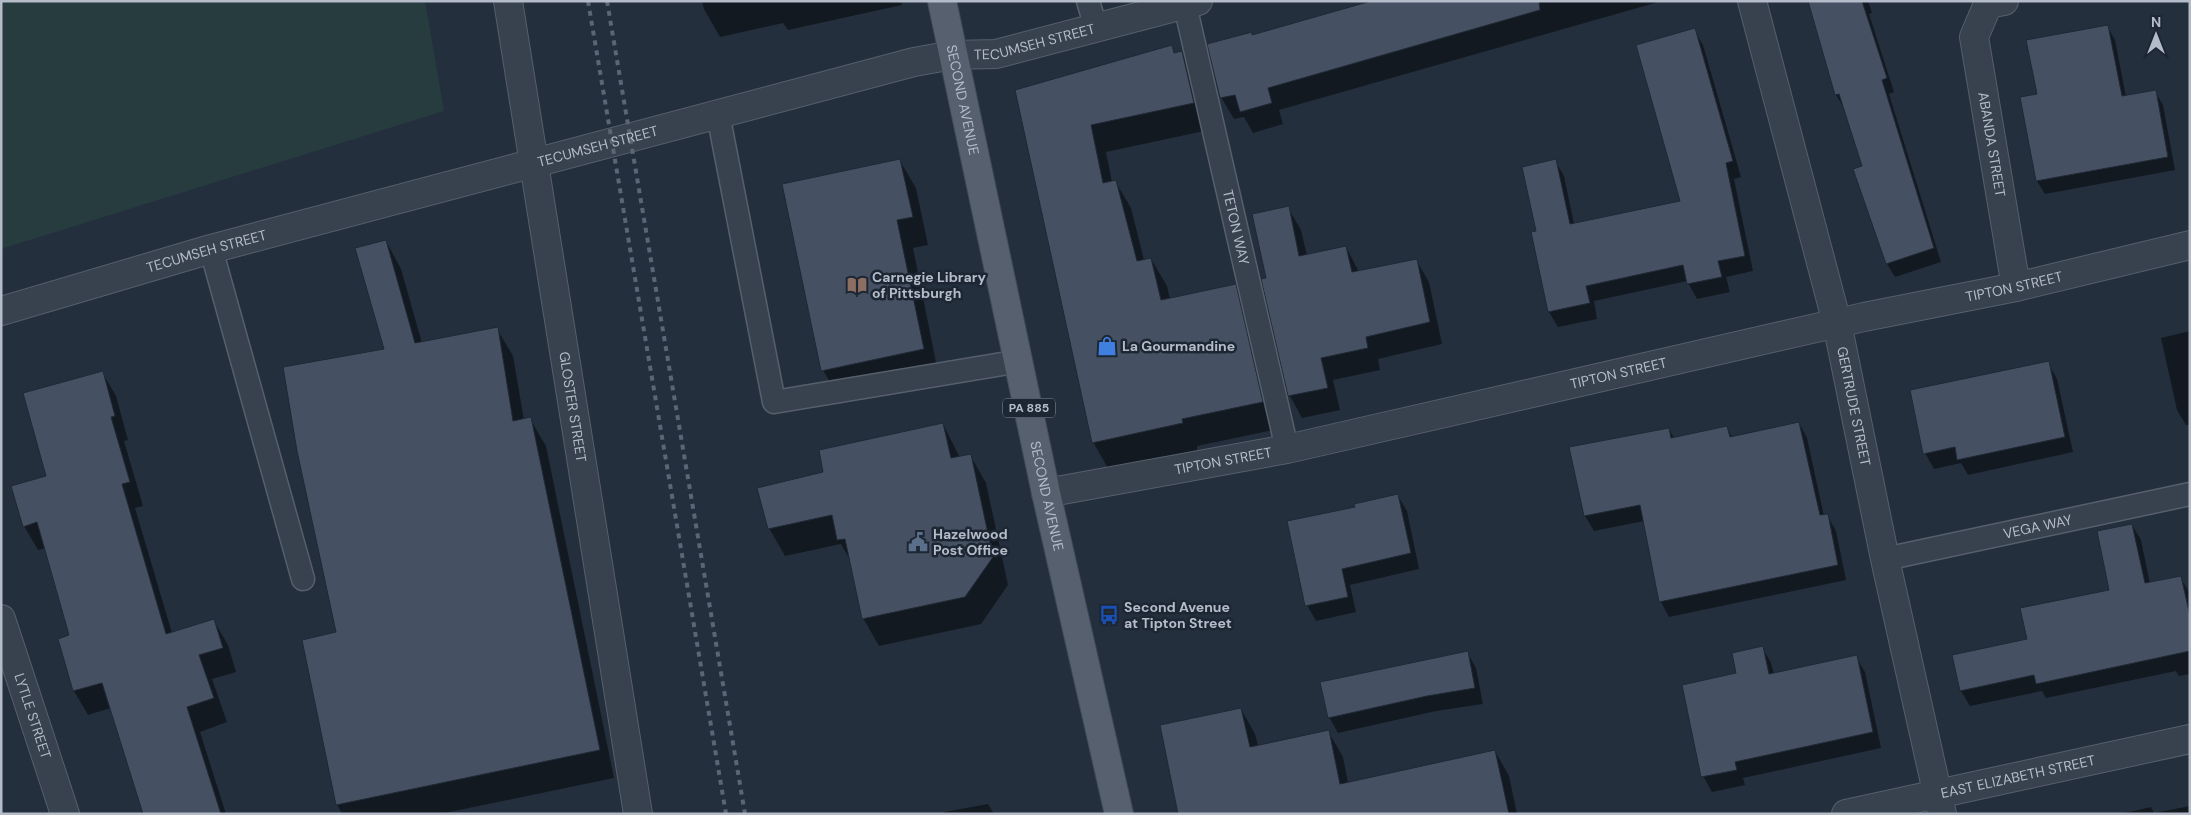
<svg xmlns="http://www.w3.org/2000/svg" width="2191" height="815" viewBox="0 0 2191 815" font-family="'DM Sans',sans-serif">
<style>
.green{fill:#263c3f}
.shadow{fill:#0007}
.building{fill:#455162;stroke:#1f2835}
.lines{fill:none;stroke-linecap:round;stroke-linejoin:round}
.service-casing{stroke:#565f6c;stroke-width:25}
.minor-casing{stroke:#565f6c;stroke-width:30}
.primary-casing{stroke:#414a57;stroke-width:30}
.service{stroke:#38414e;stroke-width:22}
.minor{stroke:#38414e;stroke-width:28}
.primary{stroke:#56606e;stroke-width:28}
.rail{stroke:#5a6575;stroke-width:4;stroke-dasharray:5 5;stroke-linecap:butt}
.labels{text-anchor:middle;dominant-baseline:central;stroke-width:5;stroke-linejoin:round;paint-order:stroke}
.shield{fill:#1d2633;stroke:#878f9c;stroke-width:1}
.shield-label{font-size:12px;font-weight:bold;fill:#b4bcc9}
.street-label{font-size:14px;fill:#b4bcc9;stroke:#1d2633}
.poi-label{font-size:14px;font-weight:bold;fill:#b4bcc9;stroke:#1d2633;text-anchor:start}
</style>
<rect width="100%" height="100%" fill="#242f3e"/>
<polygon class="green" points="1,1 425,1 444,111 1,249"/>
<g class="shadow">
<polygon points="702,1 901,1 902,5 788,30 783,23 720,37 704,9"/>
<polygon points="1376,1 1662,1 1279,110 1283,124 1253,133 1244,117 1234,119 1221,97 1253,37"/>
<polygon points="1809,1 1868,1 1872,13 1869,14 1894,92 1889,94 1941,262 1895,277 1887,264 1855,169 1864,166 1844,108 1836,95"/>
<polygon points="2107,26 2115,40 2126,97 2155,91 2163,105 2175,170 2045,194 2037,181 2038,95"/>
<polygon points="1694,30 1703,45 1741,177 1734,179 1753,271 1726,277 1730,292 1697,299 1687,281 1594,301 1597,319 1558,327 1549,312 1533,233 1538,232 1555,161 1564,176 1574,224 1681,202"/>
<polygon points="1171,47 1175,54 1181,52 1197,79 1209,130 1106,152 1112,182 1115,181 1131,208 1144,260 1151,259 1167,286 1170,299 1235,285 1251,313 1278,429 1197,446 1197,450 1109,470 1093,442 1017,90"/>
<polygon points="900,161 916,188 928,245 913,248 939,377 839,398 823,370"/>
<polygon points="1288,208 1301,230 1307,256 1346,247 1359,272 1416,260 1429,282 1442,344 1378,359 1380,370 1333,380 1340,410 1302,418 1290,396 1263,280 1267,279"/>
<polygon points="386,241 401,269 422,343 497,329 513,356 524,420 530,419 546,446 614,778 440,814 342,814 337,804 338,633 385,350"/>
<polygon points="2190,331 2190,425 2186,425 2177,410 2161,338"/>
<polygon points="2048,363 2057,379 2073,452 1968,475 1961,463 1934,469 1925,453"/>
<polygon points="102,372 116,396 128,440 124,441 143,506 135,508 172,633 214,621 228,645 236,672 212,679 227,722 200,732 226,814 144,814 111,708 88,715 74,691 71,636 46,548 38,550 24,526"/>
<polygon points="1799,423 1807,438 1824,516 1827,515 1836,531 1846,580 1669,617 1661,602 1644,521 1594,531 1585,516 1570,448 1669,429 1674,438 1727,428 1732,437"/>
<polygon points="943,424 960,458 970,455 986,483 1008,585 981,624 879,646 863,618 851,562 841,544 785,556 769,528 825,473"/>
<polygon points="1398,496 1407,511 1419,569 1350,585 1356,612 1316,621 1307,605 1357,508"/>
<polygon points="2132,525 2141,540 2150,584 2180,577 2189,592 2190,674 2179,676 2176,671 2046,698 2042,691 1970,706 1961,691 2028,640 2111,591"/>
<polygon points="1762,647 1771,663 1774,674 1856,657 1865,672 1881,748 1743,778 1745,785 1712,792 1703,776 1738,674"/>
<polygon points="1467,652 1476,668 1483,704 1436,711 1338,733 1329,717"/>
<polygon points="1241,709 1255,734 1258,746 1328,731 1343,757 1348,783 1495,751 1509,776 1517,814 1180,814"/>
<polygon points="988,804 994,814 944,814 944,812"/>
<polygon points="2190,806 2190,814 2120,814 2151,807 2154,813"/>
</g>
<g class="building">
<polygon points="1371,1 1539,1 1540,10 1268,88 1272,103 1240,112 1235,95 1220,98 1207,44 1252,32 1252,35"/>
<polygon points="1808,1 1862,1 1887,78 1882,80 1934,248 1886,264 1853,169 1862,166 1839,94 1835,95"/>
<polygon points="2108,25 2122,96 2156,90 2168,157 2036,181 2020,97 2037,94 2026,40"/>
<polygon points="1695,28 1733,161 1726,163 1745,256 1718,261 1722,277 1687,284 1683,265 1586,286 1590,303 1548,312 1531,232 1536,231 1522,167 1556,159 1570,224 1680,201 1636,45"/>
<polygon points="1172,45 1174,53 1182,51 1194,103 1091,125 1103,183 1116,180 1137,261 1151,258 1161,300 1236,284 1263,402 1182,419 1183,423 1092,443 1015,90"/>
<polygon points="900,159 913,217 897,220 924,349 821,371 782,184"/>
<polygon points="1289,206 1299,256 1346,246 1352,272 1417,259 1430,322 1366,337 1368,348 1321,358 1328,388 1288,396 1261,279 1266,278 1252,214"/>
<polygon points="386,240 415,343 498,327 513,421 531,417 600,750 336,805 302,640 336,632 297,451 283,367 384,349 355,248"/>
<polygon points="2049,361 2065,437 1957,460 1955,447 1923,454 1910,390"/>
<polygon points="103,371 115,416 111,417 130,482 122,484 166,634 214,619 223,648 199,655 214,698 187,707 221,814 143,814 102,683 73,691 58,639 69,635 37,522 23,527 11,486 46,476 23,393"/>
<polygon points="1799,422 1820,515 1828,514 1838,565 1659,602 1640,505 1584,516 1569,447 1669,428 1671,438 1727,426 1730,437"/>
<polygon points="943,423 951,458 971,454 993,557 965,597 862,619 845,539 837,540 832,515 768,529 757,488 823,472 819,450"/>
<polygon points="1398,494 1411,553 1342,569 1348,597 1305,606 1287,521 1355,507 1354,504"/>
<polygon points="2132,524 2145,583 2181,576 2190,616 2190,651 2036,684 2034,675 1960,691 1952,655 2027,639 2020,608 2109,590 2097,531"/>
<polygon points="1763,646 1769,674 1857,655 1873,732 1735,762 1737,770 1701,777 1682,685 1736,673 1732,653"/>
<polygon points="1468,651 1475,688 1427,696 1328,718 1320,682"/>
<polygon points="1241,708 1250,747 1329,730 1340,784 1495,750 1509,814 1178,814 1160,725"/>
</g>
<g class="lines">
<defs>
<g id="service">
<polyline points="1088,1 1096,28"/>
<path id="s1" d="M1185,5L1287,449"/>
<polyline points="718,114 774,402 1020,361"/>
<polyline points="211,249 303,579"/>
<path id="s2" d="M1885,559L2190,494"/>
</g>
<g id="minor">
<path id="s3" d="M508,1L638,814"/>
<path id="s4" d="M1752,1L1837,323L1885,559L1942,814"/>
<path id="s5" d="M2004,1L1988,4L1974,37L2016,287"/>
<path id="s6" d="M1,311L211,249L914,62L953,55L996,54L1198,1"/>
<path id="s7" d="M1046,493L1287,449L1864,317L2016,287L2190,245"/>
<path id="s8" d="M1,619L65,814"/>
<path id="s9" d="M1846,814L2190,739"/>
</g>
<g id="primary">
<path id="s10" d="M942,1L1046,493L1119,814"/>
</g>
</defs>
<use href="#service" class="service-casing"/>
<use href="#minor" class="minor-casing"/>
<use href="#primary" class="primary-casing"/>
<use href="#service" class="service"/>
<use href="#minor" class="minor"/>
<use href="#primary" class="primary"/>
<g class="rail">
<polyline points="588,1 726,814"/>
<polyline points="607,1 745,814"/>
</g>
</g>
<defs>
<symbol id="library-bare" viewBox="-9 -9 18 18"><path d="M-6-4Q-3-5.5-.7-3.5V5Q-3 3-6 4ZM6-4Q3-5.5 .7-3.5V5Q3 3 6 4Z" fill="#8d6e63" stroke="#1d2633" stroke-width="2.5" paint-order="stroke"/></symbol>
<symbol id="shop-bare" viewBox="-9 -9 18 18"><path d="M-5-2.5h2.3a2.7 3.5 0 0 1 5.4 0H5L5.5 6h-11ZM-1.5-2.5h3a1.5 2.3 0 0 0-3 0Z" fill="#3f7fe0" stroke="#1d2633" stroke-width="2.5" paint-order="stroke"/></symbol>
<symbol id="civic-bare" viewBox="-9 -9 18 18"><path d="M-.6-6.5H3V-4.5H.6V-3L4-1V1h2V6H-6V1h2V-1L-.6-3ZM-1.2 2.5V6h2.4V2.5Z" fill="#5c6f8a" stroke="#1d2633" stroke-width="2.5" paint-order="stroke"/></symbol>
<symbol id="bus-bare" viewBox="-9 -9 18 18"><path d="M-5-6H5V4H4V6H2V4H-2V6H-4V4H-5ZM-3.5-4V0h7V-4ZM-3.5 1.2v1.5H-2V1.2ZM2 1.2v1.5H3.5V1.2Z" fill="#1a4fb4" stroke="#1d2633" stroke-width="2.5" paint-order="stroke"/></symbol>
</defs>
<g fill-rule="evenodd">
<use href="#library-bare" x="843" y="271" width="28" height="28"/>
<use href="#shop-bare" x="1093" y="332" width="28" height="28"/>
<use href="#civic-bare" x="904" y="528" width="28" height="28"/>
<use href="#bus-bare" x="1095" y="601" width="28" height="28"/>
</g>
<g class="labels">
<rect class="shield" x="1003" y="398.5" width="52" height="19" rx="4"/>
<g class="shield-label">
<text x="1029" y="408">PA 885</text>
</g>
<g class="street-label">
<text stroke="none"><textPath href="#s6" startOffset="1069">TECUMSEH STREET</textPath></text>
<text stroke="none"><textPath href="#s10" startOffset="101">SECOND AVENUE</textPath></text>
<text stroke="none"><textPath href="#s5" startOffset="161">ABANDA STREET</textPath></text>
<text stroke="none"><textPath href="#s6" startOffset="619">TECUMSEH STREET</textPath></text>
<text stroke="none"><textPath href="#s1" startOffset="228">TETON WAY</textPath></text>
<text stroke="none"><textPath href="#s6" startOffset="214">TECUMSEH STREET</textPath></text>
<text stroke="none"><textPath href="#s7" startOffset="990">TIPTON STREET</textPath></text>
<text stroke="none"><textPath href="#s7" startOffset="585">TIPTON STREET</textPath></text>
<text stroke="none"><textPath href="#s4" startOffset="418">GERTRUDE STREET</textPath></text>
<text stroke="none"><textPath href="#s3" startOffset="411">GLOSTER STREET</textPath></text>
<text stroke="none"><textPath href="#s7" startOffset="180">TIPTON STREET</textPath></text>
<text stroke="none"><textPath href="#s10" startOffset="506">SECOND AVENUE</textPath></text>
<text stroke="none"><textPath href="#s2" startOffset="156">VEGA WAY</textPath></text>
<text stroke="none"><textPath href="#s8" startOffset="102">LYTLE STREET</textPath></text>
<text stroke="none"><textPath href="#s9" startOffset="176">EAST ELIZABETH STREET</textPath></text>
</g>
<g class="poi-label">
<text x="872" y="277">Carnegie Library<tspan x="872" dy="16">of Pittsburgh</tspan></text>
<text x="1122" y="346">La Gourmandine</text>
<text x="933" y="534">Hazelwood<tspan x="933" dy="16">Post Office</tspan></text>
<text x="1124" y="607">Second Avenue<tspan x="1124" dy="16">at Tipton Street</tspan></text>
</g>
</g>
<rect width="2191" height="815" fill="none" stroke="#b4bcc9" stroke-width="5"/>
<g transform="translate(2156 35)" stroke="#1d2633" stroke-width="4" paint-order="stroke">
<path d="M0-4L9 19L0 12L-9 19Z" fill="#b4bcc9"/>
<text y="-8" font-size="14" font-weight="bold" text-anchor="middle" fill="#b4bcc9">N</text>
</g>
</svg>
